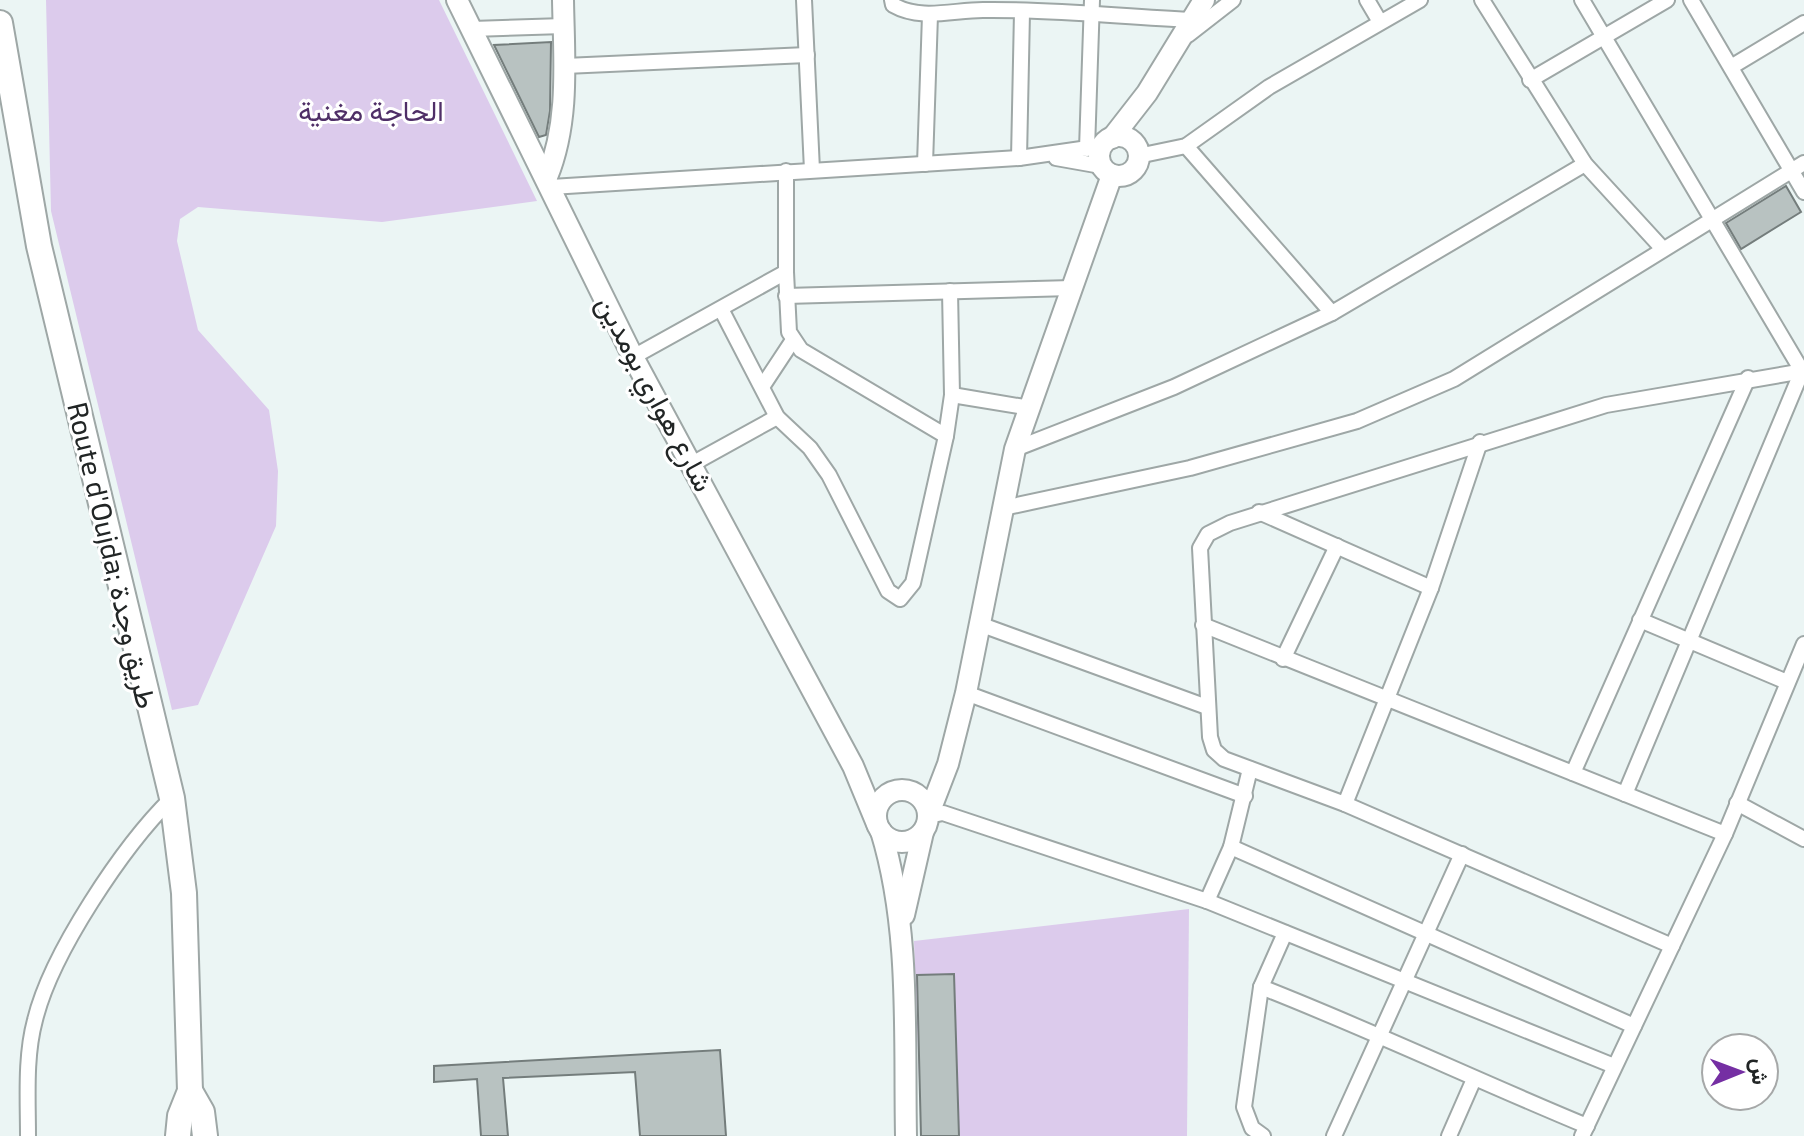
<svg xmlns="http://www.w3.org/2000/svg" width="1804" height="1136" viewBox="0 0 1804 1136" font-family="'Exo 2',Vazirmatn,sans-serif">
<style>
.green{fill:#dccbec}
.building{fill:#b8c2c1;stroke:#747d7c;stroke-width:2}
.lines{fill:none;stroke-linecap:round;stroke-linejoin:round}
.secondary-tunnel{stroke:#c3cbcb;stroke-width:20;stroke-dasharray:20 10;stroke-linecap:butt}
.street-casing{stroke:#9ea7a6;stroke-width:18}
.secondary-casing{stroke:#9ea7a6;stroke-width:24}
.primary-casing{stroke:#9ea7a6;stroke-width:28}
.street{stroke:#fff;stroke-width:14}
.secondary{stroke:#fff;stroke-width:20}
.primary{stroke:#fff;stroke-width:24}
.labels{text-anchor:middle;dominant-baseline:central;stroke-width:6;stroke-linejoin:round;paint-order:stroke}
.park-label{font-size:28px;fill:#4f2f67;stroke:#fff}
.street-label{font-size:28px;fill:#212525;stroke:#fff}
</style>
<rect width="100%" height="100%" fill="#ebf5f4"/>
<g class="green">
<polygon points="46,0 439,0 537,201 382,222 198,207 180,219 177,241 198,330 269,410 278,471 276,526 198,705 172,710 51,211"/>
<polygon points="1189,909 1187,1136 921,1136 914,941"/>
</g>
<g class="building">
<polygon points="551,42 550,111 546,135 539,137 494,45"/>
<polygon points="1786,186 1801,212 1741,249 1726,223"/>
<polygon points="954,974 959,1136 921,1136 917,975"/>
<polygon points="720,1050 726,1136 640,1136 635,1072 503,1078 508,1136 481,1136 477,1079 434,1082 434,1066"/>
</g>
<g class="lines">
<polyline class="secondary-tunnel" points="190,1099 192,1136"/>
<defs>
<g id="street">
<polyline points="804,0 812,170"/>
<path d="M892,0L893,5C921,21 953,10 983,10C1052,9 1123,17 1192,20"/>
<polyline points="1367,0 1380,22"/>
<polyline points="1482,0 1585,164 1662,248"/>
<polyline points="1582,0 1802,371 1625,794"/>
<polyline points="1691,0 1804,192"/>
<polyline points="472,29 564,26"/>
<polyline points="1188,35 1233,0"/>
<polyline points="565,66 807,55"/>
<polyline points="1731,67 1804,23"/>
<polyline points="1530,80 1667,0"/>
<polyline points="1186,146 1332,313"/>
<polyline points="1087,149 1092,0"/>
<polyline points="1138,156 1186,146 1269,87 1420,0"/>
<polyline points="1019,158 1022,12"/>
<polyline points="1056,158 1101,166"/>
<polyline points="925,164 930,15"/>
<polyline points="551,187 1019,158 1102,146"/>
<polyline points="786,272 789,332 801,350 946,436"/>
<polyline points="786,296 1072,288"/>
<polyline points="721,309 777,417 810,448 829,475 888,591 900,599 913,583 946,436 952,395 950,291"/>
<polyline points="633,357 786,272 786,171"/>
<polyline points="762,387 793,340"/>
<polyline points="952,395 1030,408"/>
<polyline points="1015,449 1174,387 1332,313 1585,164"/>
<polyline points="692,464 777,417"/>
<polyline points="1003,508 1190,468 1357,421 1454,379 1804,163"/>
<polyline points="1259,512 1431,588"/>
<polyline points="1640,620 1787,682"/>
<polyline points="982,625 1207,707"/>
<polyline points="1203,625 1725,834"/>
<polyline points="1283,659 1337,546"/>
<polyline points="966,693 1245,796"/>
<polyline points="1250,769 1231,847 1207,901 1614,1066"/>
<polyline points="1573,773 1748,378"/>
<polyline points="1737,803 1804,839"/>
<polyline points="1345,804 1431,588 1480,442"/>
<polyline points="928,816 943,813 1207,901"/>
<polyline points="1231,847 1634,1026"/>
<polyline points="1672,946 1345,804 1224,759 1214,750 1210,737 1200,548 1208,534 1230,523 1606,405 1804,371"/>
<path d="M1261,987C1371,1030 1478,1081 1587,1126"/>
<path d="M28,1136C28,1098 25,1057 35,1020C51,954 123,846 172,798"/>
<polyline points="1263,1136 1252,1128 1244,1107 1261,987 1285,933"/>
<polyline points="1334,1136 1462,854"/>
<polyline points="1449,1136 1474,1079"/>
<polyline points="1582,1136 1725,834 1804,644"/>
</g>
<g id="secondary">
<polyline points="457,0 633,357 853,766 877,824"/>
<circle cx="1119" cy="156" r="20"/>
<polyline points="1112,138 1147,93 1204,0"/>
<path d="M547,177C570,121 564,59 563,0"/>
<circle cx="902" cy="816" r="26"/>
<polyline points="928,816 948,764 966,693 1015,449 1112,175"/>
<path d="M881,831C911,929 904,1035 906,1136"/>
<polyline points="904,915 923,832"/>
</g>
<g id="primary">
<polyline points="0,23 39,246 172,798 184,893 190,1091 180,1116 178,1136"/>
<polyline points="190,1091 202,1112 205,1136"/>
</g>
</defs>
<use href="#street" class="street-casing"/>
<use href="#secondary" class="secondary-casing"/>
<use href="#primary" class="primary-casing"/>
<use href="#street" class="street"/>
<use href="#secondary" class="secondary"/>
<use href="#primary" class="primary"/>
</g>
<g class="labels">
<g class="park-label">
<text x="371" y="110">الحاجة مغنية</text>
</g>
<g class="street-label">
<text transform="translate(656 393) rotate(62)">شارع هواري بومدين</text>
<text transform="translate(113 555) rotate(77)">Route d'Oujda; طريق وجدة</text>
</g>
</g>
<g transform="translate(1740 1072) rotate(89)"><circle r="38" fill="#ffffff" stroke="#a6a8a8" stroke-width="2"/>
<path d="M0-6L14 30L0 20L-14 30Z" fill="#752fa3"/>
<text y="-12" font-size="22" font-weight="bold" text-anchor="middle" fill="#212525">ش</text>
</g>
</svg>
